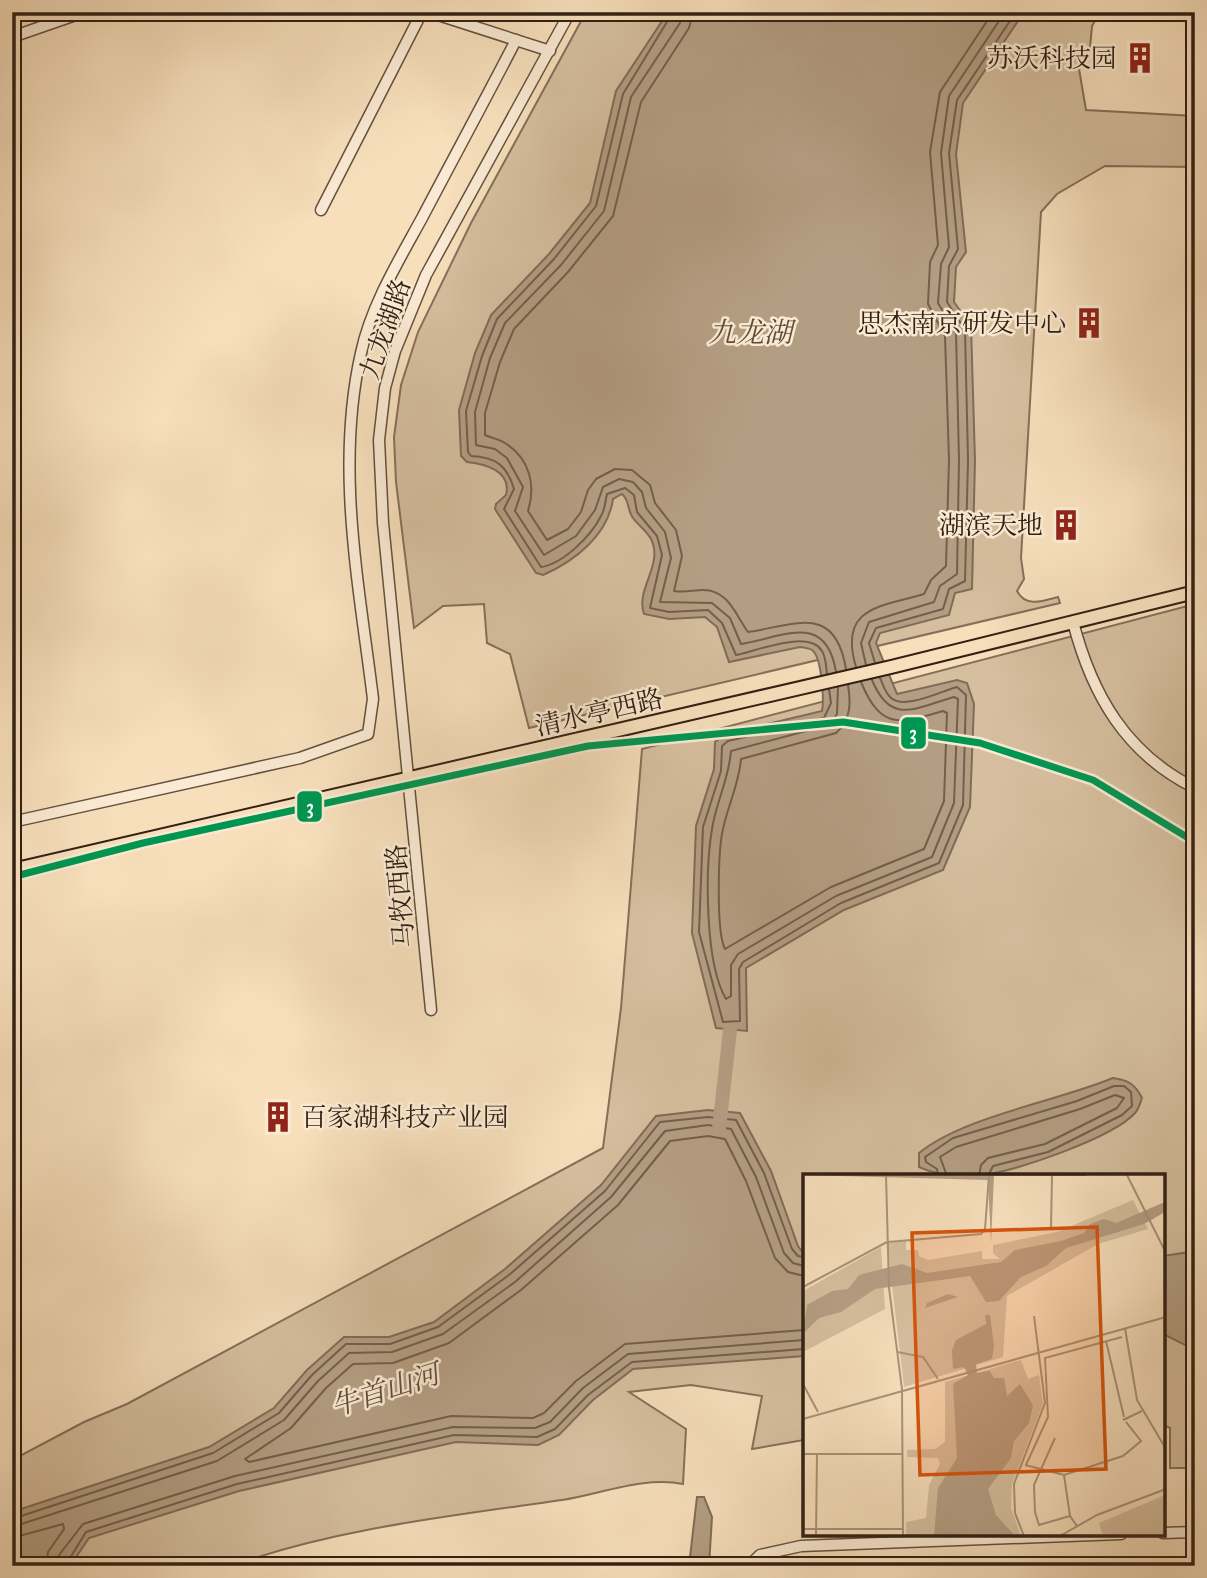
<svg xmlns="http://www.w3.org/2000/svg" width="1207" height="1578" viewBox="0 0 1207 1578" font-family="'IM FELL Great Primer','Noto Serif SC',serif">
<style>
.green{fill:#d6bf9f;stroke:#84705a;stroke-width:2}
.water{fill:#b49e83;stroke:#806c57;stroke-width:2}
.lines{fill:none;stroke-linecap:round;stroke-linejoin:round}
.shore{stroke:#735f4c;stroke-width:2}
.river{stroke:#b49e83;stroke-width:14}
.minor-casing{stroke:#63503e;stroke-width:13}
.major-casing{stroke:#322014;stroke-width:16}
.minor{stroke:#faead3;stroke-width:10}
.major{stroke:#f7dfbc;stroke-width:12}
.metro-1-casing{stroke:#faead3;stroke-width:12}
.metro-1{stroke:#009651;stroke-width:7}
.labels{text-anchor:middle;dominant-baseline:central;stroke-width:5;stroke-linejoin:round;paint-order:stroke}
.poi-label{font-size:26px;fill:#322014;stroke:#faead3;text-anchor:end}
.street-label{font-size:26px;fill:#322014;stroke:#faead3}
.water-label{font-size:28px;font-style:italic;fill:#604c3b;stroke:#faead3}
.inset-road{fill:none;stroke:#a89379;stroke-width:2}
.view{fill:#d6530d;fill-opacity:0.15;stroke:#d6530d;stroke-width:3.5}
.inset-edge{fill:none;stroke:#322014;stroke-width:3.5}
.line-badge{stroke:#faead3;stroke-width:2.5}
.badge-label{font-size:19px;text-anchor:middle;font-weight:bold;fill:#fff}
</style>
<rect width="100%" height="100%" fill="#f7dfbc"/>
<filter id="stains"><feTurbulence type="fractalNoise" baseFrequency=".00286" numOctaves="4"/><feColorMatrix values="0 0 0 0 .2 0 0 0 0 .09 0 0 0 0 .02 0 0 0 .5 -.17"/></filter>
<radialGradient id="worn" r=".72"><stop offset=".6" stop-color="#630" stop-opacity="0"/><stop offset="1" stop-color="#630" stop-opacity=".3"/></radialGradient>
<g class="green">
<path d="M586,12H1100L1092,26L1090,48L1079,69L1086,110L1195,116V167L1105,166L1057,194L1041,212L1021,558L1024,579L1017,591C1026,608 1043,601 1058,597L1060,603L529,728L510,654L487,643L484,604L443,606L414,628L396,482L394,437L401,385L418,332L471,223Z"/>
<path d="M1195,604V1468H1170V1428L1163,1425V1176H804V1440L752,1449L762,1396L691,1385L629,1392L686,1429L683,1484C644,1476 601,1494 562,1500C452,1516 337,1528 231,1566H12V1460L84,1422L127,1404L603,1148L621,1008L642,749Z"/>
</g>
<g class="water">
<path d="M668,12H1024L963,103L956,154L966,252L956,267L954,302L971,326L975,460L972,589L955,593L949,615L880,633L876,643L897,694L957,680L967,683L974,704L970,807L943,870L844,910L746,968L747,1031L716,1028L692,933L696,826L714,769L715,742L725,734L822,711C824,700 822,657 812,650C811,649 802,647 800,647L729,662L717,627L705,617L669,619L644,614C635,589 664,565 651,539C647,531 638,525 633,518C627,510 630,501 622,494L613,499C608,535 575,561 543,575L536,573L495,509L496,504L506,495C512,470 484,464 467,462L461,456L459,410L475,353L491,315L549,254L590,203L616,91Z"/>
<path d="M1113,1078C1128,1080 1135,1084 1142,1098C1140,1103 1139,1109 1135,1113C1114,1137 1015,1172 982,1175C961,1177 938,1176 919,1167V1153C965,1116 1055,1102 1113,1078Z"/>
<polygon points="708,1110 740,1113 771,1171 798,1246 804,1254 804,1356 633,1369 593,1400 559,1435 538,1445 456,1442 239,1491 89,1538 70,1566 12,1566 12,1512 209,1447 274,1408 307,1370 344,1337 389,1337 434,1322 505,1269 601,1185 656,1116"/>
<polygon points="1195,1251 1195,1350 1163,1334 1163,1256"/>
<polygon points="697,1497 704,1497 712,1517 709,1566 689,1566"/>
</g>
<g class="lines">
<g class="shore">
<path d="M673,12L623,94L596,206L554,259L497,319L482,356L466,411L468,452L471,456C495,457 507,465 514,489L504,509L541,567C563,564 591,536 601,516C605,510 605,502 607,494L625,488L634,495L637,512L657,536L662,555L650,608L669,612L708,610L722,623L736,655C757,651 809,629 822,651C826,657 826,667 827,674"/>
<path d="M682,12L680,23L631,97L604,211L561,265L505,323L490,358L475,412L476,445L495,449L507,458L523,487L515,511L544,555L576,536L595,510L603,487L619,479L633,482L642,492L646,508L665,532L671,558L660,602L712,603L730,618L741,644C784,637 826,611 836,672"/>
<path d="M693,12L689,28L641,102L613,216L568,272L514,329L500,362L485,413V435C491,438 499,439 505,443C530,459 536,485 528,511L547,540L568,529L581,512L588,490L596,479L615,469L632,470L650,485L655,503L676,530L682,556L674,591C684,593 694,590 703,590C729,590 736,616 748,632C796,625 835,603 846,669"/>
<polyline points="875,663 869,643 876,628 943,609 949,589 965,581 968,460 965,330 947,302 949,266 958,249 949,153 957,100 1016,12"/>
<polyline points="866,665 861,643 869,622 934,602 940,586 957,574 959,460 956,333 938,303 941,264 949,247 941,153 949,96 1005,12"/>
<path d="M856,667C838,607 880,607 924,594L931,580L946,566L949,460L945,336L928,304L930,262L938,245L930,152L940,92L993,12"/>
<path d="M848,685C851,703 851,720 836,733L741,759C739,784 728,805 723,829C718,850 716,932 725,949L831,887L924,849L944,801L947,713L943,711C899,724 881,730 861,682"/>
<path d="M838,687L837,714L829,725L731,751C729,779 716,802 712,829C705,870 705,964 726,999L731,996V965L738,954L836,896L932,857L954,803L958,699L954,697C915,708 891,726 872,680"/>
<path d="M829,689L831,703L824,718L728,741L722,746L721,771L703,827L699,932L723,1022L740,1021L739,969L743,962L841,903L939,863L963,805L966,695L957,687C941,691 905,710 891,698C885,693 883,684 880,678"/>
<polyline points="938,1176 937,1169 926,1162 925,1157 953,1138 1077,1101 1114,1086 1124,1086 1131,1092 1132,1106 1122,1115 1048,1152 993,1166 988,1176"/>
<polyline points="947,1176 940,1157 956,1147 1080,1109 1115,1095 1124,1098 1117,1108 1045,1144 988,1158 981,1165 979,1176"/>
<polyline points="804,1276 788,1272 775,1258 746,1181 725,1139 708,1136 670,1141 618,1205 521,1290 449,1343 393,1363 353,1364 326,1388 291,1428 245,1459 249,1462 451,1416 533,1418 544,1413 576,1381 625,1344 804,1330"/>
<polyline points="12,1519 213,1453 279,1413 312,1375 346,1344 390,1344 438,1327 509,1275 605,1191 660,1122 708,1117 736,1120 764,1173 792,1249 798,1256 804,1257"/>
<polyline points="12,1527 217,1461 284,1420 318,1381 349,1353 392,1352 443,1334 515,1282 611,1197 665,1131 708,1125 731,1129 756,1177 784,1253 793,1263 804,1266"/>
<polyline points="12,1538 63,1524 64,1529 48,1552 46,1566"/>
<polyline points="56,1566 59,1555 83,1524 235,1476 453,1427 535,1428 550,1422 583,1388 628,1354 804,1340"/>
<polyline points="65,1566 86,1532 237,1484 454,1435 537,1437 555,1429 588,1395 632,1362 804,1349"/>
</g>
<polyline class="river" points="719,1129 730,1030"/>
<defs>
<g id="minor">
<polyline points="429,12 550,51"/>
<polyline points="12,37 84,12"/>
<polyline points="321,210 422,12"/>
<path d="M1073,622C1092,695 1126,754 1195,788"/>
<path d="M12,822L300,758L368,734L373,699C359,584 335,468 361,353C371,306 399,260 422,218C453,159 485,100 516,40"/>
<polyline points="431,1010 383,523 379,440 385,388 395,351 426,275 570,12"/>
<polyline points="1163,1533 1195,1532"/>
<polyline points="749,1566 760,1555 801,1546 1121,1534"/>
</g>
<polyline id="major" points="12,870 891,667 1195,592"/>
</defs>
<use href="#minor" class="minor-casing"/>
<use href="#major" class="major-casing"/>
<use href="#minor" class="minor"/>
<use href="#major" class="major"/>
<defs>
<polyline id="metro-1" points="12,877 143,843 588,746 843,722 980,743 1093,780 1195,842"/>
</defs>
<use href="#metro-1" class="metro-1-casing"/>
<use href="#metro-1" class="metro-1"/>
</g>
<defs>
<symbol id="building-bare" viewBox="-9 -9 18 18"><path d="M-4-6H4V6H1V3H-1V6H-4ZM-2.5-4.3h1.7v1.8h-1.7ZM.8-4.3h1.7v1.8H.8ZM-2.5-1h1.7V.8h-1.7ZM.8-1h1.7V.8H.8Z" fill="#8f2418" stroke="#faead3" stroke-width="2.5" paint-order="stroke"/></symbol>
</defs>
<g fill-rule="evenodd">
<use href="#building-bare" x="1118" y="36" width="44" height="44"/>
<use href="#building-bare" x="1067" y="301" width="44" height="44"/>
<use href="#building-bare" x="1044" y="503" width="44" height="44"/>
<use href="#building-bare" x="256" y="1095" width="44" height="44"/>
</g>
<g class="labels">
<g class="poi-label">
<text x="1117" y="58">苏沃科技园</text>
<text x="1066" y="323">思杰南京研发中心</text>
<text x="1043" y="525">湖滨天地</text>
<text x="301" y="1117" text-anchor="start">百家湖科技产业园</text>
</g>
<g class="street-label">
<text transform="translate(385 329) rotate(-71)">九龙湖路</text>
<text transform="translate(599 712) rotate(-13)">清水亭西路</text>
<text transform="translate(400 896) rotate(-95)">马牧西路</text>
</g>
<g class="water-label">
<text x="750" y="332">九龙湖</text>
<text transform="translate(385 1390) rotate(-18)">牛首山河</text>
</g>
</g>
<g transform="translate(803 1174)">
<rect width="362" height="362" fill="#f7dfbc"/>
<path d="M330,26L345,55L295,70L204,122L200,183L101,213L84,69L103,67V76H115L116,82L125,86L179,77V85H197L190,79V71L254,58ZM78,73L82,135L0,178V117ZM218,186L225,205L236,201L240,230L209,310L208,334L218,362H103V348L123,344L126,311L137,290L135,284L104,283V276L132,275L142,268V208ZM362,321V362H300L296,349Z" fill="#d6bf9f"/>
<path d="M0,1H191L188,69L185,6ZM362,28V38L341,50L263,74L243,92L218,103L196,127L183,128L167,102L72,115L38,138L16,144L0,160L4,131L29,117L45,115L56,101L99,90L124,99L198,88L212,76L258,67L281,59L287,50L301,45L313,49ZM145,120L155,123L122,134L124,129ZM182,141H187L191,172L189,185L173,190L174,199L187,197L191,204H201L204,222L217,210L230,231L226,249L211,267L208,284L185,315L193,341L212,362H131L135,314L154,284L150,210L165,201L161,193L150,195L149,176L153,166L183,150Z" fill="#b49e83"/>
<path class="inset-road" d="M83,1L86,114L99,215L100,362M166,1H283M324,1L363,79M248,54L249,2M85,68L178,60L182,55L186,1M0,113L84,68M322,154L334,226L363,275M303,167L321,243M94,178L120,183L135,205M0,210L15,238M325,244L320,246L339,237M0,245L363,143M252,264L231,311L232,338L236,351L267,342M0,280H100M222,291L261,301L320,282L338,267L323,248M223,291L245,243L242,184L319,163M261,301L267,342L274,352M0,355H100M13,362L14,280M221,362L212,339L211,310L242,229L231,142M257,362L294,341L363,315"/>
<path class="view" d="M294,53L303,295L117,301L109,59Z"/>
<rect width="362" height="362" class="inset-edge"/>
</g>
<g class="line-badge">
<rect x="900" y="716" width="27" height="34" rx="7" fill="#009651"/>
<rect x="296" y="790" width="27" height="33" rx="7" fill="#009651"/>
</g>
<g class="badge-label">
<text x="913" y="739">3</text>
<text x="310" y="813">3</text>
</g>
<rect width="1207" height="1578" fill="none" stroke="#f7dfbc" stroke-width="42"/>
<rect x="14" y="14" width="1179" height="1550" fill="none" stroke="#322014" stroke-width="3.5"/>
<rect x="21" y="21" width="1165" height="1536" fill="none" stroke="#322014" stroke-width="2"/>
<rect width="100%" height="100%" filter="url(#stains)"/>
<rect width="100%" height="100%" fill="url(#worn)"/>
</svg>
